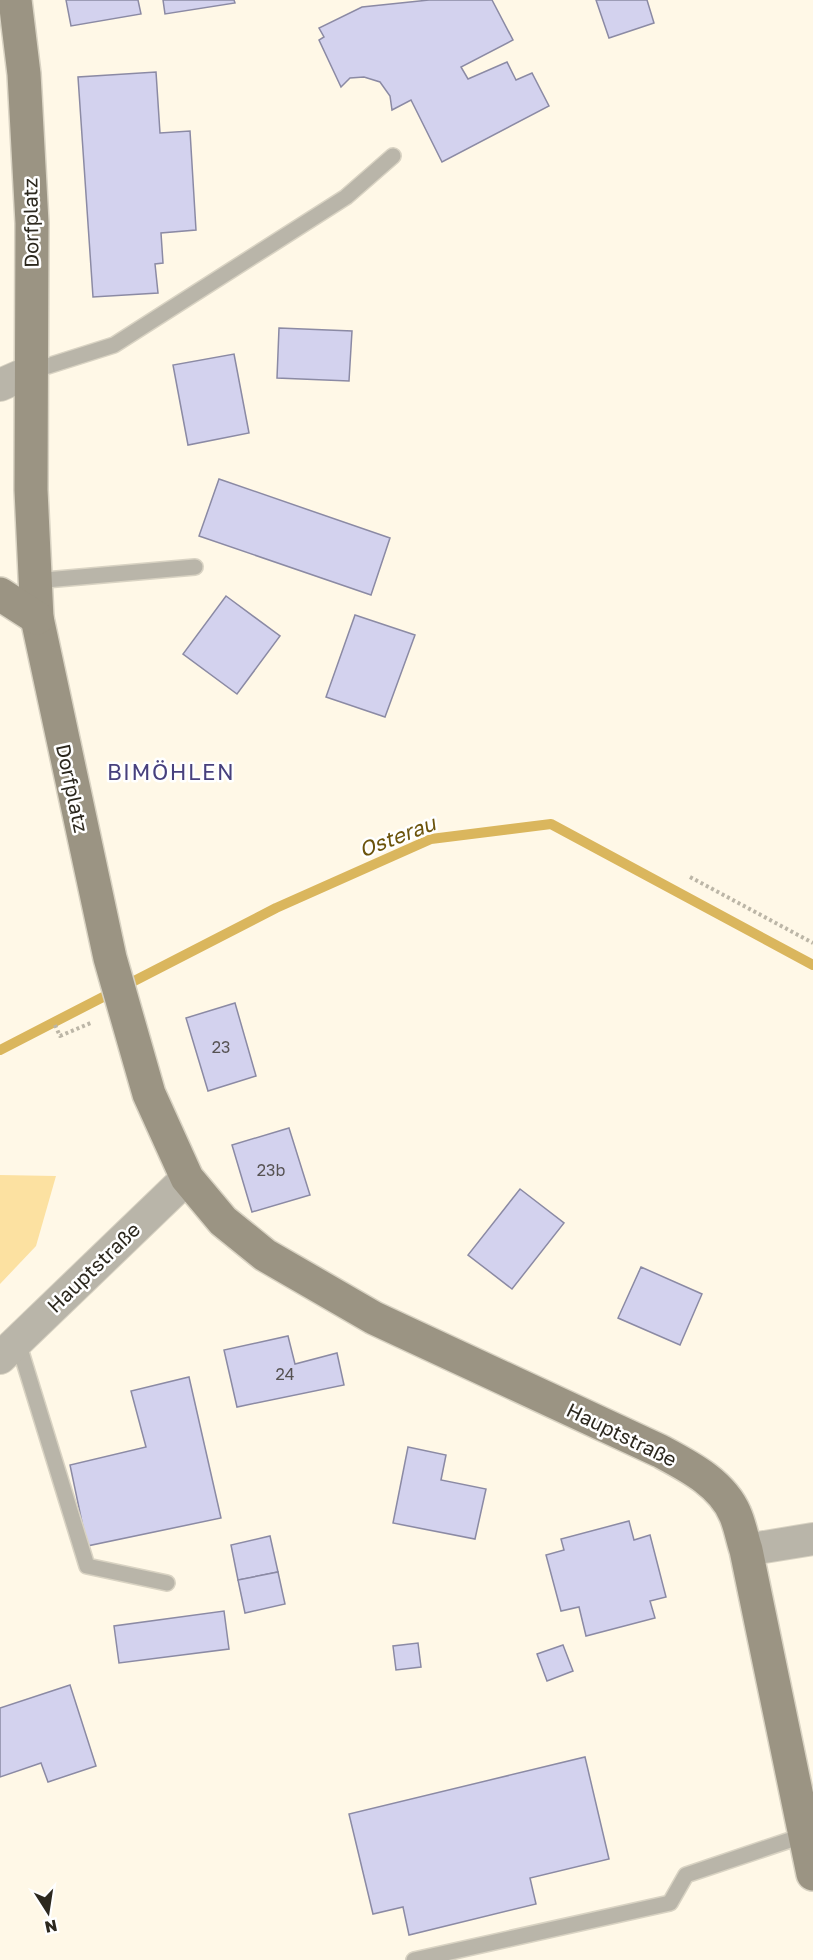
<svg xmlns="http://www.w3.org/2000/svg" width="813" height="1960" viewBox="0 0 813 1960" font-family="'Golos Text',sans-serif">
<style>
.green{fill:#fce1a1}
.lines{fill:none;stroke-linecap:round;stroke-linejoin:round}
.stream{stroke:#dab65d;stroke-width:10}
.building{fill:#d3d2ee;stroke:#8b8aa4;stroke-width:1.5}
.lane-casing{stroke:#d9d3c3;stroke-width:18}
.street-casing{stroke:#d9d3c3;stroke-width:34}
.secondary-casing{stroke:#d9d3c3;stroke-width:36}
.path{stroke:#bcb6a7;stroke-width:4;stroke-dasharray:3 3;stroke-linecap:butt}
.lane{stroke:#b9b5a9;stroke-width:15}
.street{stroke:#b9b5a9;stroke-width:32}
.secondary{stroke:#9b9483;stroke-width:33}
.labels{text-anchor:middle;dominant-baseline:central;stroke-width:5;stroke-linejoin:round;paint-order:stroke}
.number-label{font-size:16px;fill:#565252}
.street-label{font-size:20px;fill:#2c281e;stroke:#fff}
.water-label{font-size:21px;font-style:italic;fill:#6b530b;stroke:#fff}
.quarter-label{font-size:22px;letter-spacing:1.5px;fill:#47407d;stroke:#fff}
</style>
<rect width="100%" height="100%" fill="#fff8e7"/>
<polygon class="green" points="0,1175 56,1176 36,1246 0,1284"/>
<g class="lines">
<polyline class="stream" points="0,1050 276,908 431,839 551,824 813,965"/>
</g>
<g class="building">
<polygon points="66,0 138,0 141,14 71,26"/>
<polygon points="163,0 234,0 235,3 165,14"/>
<polygon points="429,0 492,0 513,40 461,67 468,79 507,62 516,80 532,73 549,106 442,162 411,100 392,110 390,96 380,82 364,77 350,78 341,87 319,40 324,37 319,28 362,7"/>
<polygon points="596,0 647,0 654,23 609,38"/>
<polygon points="156,72 160,133 190,131 196,230 161,233 163,263 155,264 158,293 93,297 78,77"/>
<polygon points="279,328 352,331 349,381 277,378"/>
<polygon points="234,354 249,433 188,445 173,365"/>
<polygon points="219,479 390,538 371,595 199,536"/>
<polygon points="226,596 280,636 237,694 183,654"/>
<polygon points="355,615 415,635 385,717 326,697"/>
<polygon points="235,1003 256,1076 208,1091 186,1018"/>
<polygon points="289,1128 310,1195 252,1212 232,1145"/>
<polygon points="520,1189 564,1223 512,1289 468,1255"/>
<polygon points="641,1267 702,1294 680,1345 618,1318"/>
<polygon points="288,1336 295,1364 337,1353 344,1385 237,1407 224,1350"/>
<polygon points="189,1377 221,1518 87,1546 70,1465 146,1447 131,1391"/>
<polygon points="408,1447 446,1455 441,1480 486,1489 475,1539 393,1523"/>
<polygon points="629,1521 634,1540 650,1535 666,1597 650,1601 655,1618 586,1636 579,1607 561,1611 546,1555 564,1550 561,1539"/>
<polygon points="270,1536 278,1572 238,1580 231,1545"/>
<polygon points="278,1572 285,1604 245,1613 238,1580"/>
<polygon points="224,1611 229,1649 119,1663 114,1626"/>
<polygon points="418,1643 421,1667 396,1670 393,1646"/>
<polygon points="563,1645 573,1671 547,1681 537,1654"/>
<polygon points="70,1685 96,1766 48,1782 41,1763 0,1777 0,1708"/>
<polygon points="585,1757 609,1859 530,1878 536,1904 409,1935 403,1907 373,1914 349,1814"/>
</g>
<g class="lines">
<defs>
<g id="lane">
<polyline points="32,371 114,345 346,197 393,156"/>
<polyline points="34,581 195,567"/>
<polyline points="17,1339 87,1566 167,1583"/>
<polyline points="414,1960 670,1903 686,1875 805,1835"/>
</g>
<g id="street">
<polyline points="0,385 32,371"/>
<polyline points="0,1358 187,1178"/>
<polyline points="746,1550 813,1539"/>
</g>
<g id="secondary">
<path d="M15,0L24,74L32,223L31,490L37,618L110,958L149,1094L187,1178L223,1221L265,1255L374,1318L660,1451C688,1466 722,1483 735,1514C740,1525 742,1538 746,1550L813,1874"/>
<polyline points="0,594 37,618"/>
</g>
</defs>
<use href="#lane" class="lane-casing"/>
<use href="#street" class="street-casing"/>
<use href="#secondary" class="secondary-casing"/>
<g class="path">
<polyline points="690,877 813,943"/>
<polyline points="55,1025 60,1036 93,1022"/>
</g>
<use href="#lane" class="lane"/>
<use href="#street" class="street"/>
<use href="#secondary" class="secondary"/>
</g>
<g class="labels">
<g class="number-label">
<text x="221" y="1047">23</text>
<text x="271" y="1170">23b</text>
<text x="285" y="1374">24</text>
</g>
<g class="street-label">
<text transform="translate(30 223) rotate(-91)">Dorfplatz</text>
<text transform="translate(73 788) rotate(78)">Dorfplatz</text>
<text transform="translate(93 1267) rotate(-44)">Hauptstraße</text>
<text transform="translate(622 1434) rotate(26)">Hauptstraße</text>
</g>
<g class="water-label">
<text transform="translate(397 836) rotate(-21)">Osterau</text>
</g>
<g class="quarter-label">
<text x="171" y="771">BIMÖHLEN</text>
</g>
</g>
<g transform="translate(48 1912) rotate(168)" stroke="#ffffff" stroke-width="4.5" paint-order="stroke">
<path d="M0-4.5L10 22L0 15L-10 22Z" fill="#2c281e"/>
<text y="-9" font-size="16" font-weight="bold" text-anchor="middle" fill="#2c281e">N</text>
</g>
</svg>
